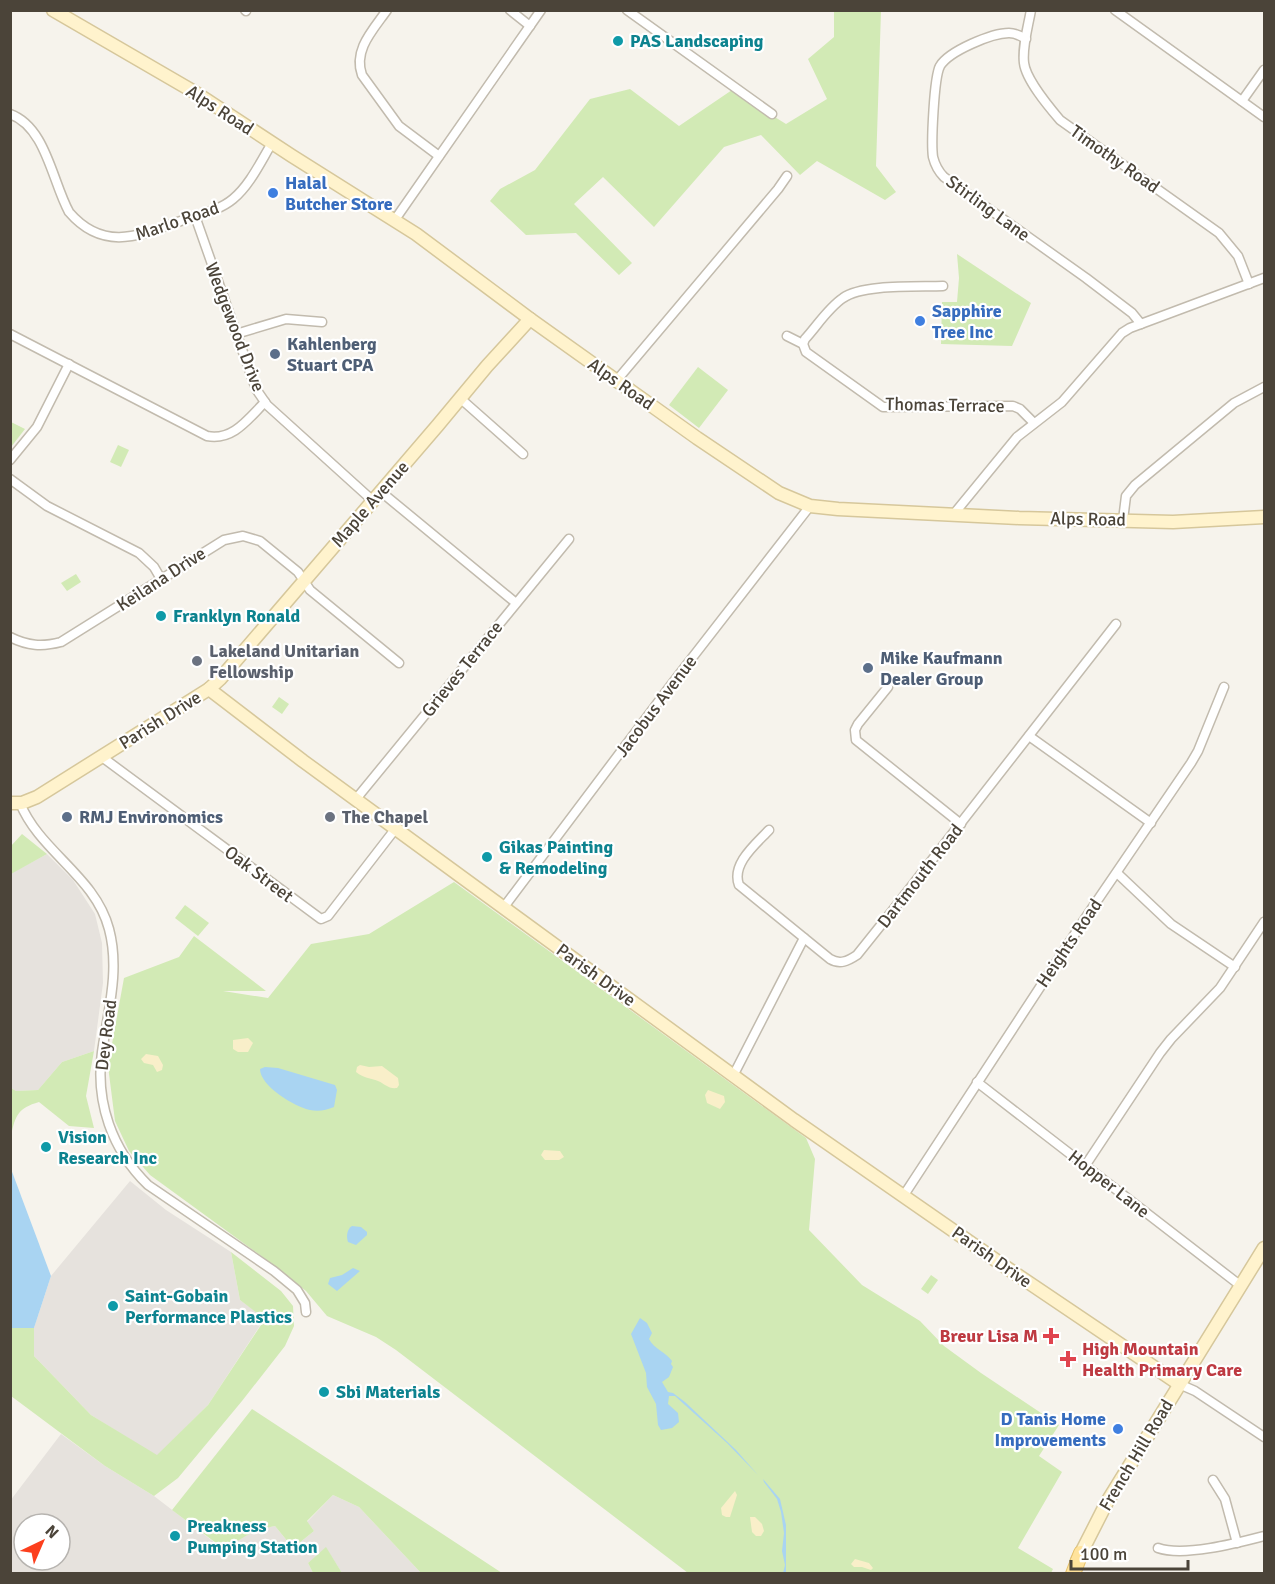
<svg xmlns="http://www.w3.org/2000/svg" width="1275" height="1584" viewBox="0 0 1275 1584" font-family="Signika,sans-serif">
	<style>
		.industrial { fill: #e6e2dd; fill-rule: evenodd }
		.green { fill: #d2eab5 }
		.sand { fill: #f9efc9 }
		.water { fill: #a9d4f2 }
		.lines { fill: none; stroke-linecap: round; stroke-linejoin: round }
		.street-casing { stroke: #c2bbae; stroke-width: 11 }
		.secondary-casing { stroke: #d6c79b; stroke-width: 15 }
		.primary-casing { stroke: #e6c16a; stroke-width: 16 }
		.street { stroke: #fff; stroke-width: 8 }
		.secondary { stroke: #fff3cd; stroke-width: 12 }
		.primary { stroke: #ffe39c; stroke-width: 14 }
		.culture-dot { fill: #0f9aa8; stroke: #fff; stroke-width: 2 }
		.shop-dot { fill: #3f7fe0; stroke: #fff; stroke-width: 2 }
		.service-dot { fill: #5c6f8a; stroke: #fff; stroke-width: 2 }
		.worship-dot { fill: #6b7280; stroke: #fff; stroke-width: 2 }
		.health-dot { fill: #e0444e; stroke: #fff; stroke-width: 2 }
		.labels { text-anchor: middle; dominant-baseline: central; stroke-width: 4.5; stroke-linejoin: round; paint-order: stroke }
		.culture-label { font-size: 18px; font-weight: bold; fill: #0d838f; stroke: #fff; text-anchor: start }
		.street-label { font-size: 18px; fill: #4b4439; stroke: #fff }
		.shop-label { font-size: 18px; font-weight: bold; fill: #366cbe; stroke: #fff; text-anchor: start }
		.service-label { font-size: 18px; font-weight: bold; fill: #4e5e75; stroke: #fff; text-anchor: start }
		.worship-label { font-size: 18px; font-weight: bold; fill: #5b616d; stroke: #fff; text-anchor: start }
		.health-label { font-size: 18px; font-weight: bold; fill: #be3a42; stroke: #fff; text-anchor: end }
	</style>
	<rect width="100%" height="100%" fill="#f6f3ec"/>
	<!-- industrial -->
	<g class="industrial">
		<polygon points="47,854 73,880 95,914 102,943 103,983 94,1051 62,1062 38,1090 16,1091 11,1088 10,874"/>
		<polygon points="130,1181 166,1210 231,1252 240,1300 265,1318 208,1405 157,1456 91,1415 34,1356 34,1328 51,1276"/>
		<path d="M61,1434L105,1466L154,1496L223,1549L256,1530L275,1526L293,1548L314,1531L307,1522L333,1495L359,1507L421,1573H342L326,1548L308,1563L313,1573H11L10,1501ZM24,1524H60V1560H24Z"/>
	</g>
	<!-- green -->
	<g class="green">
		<polygon points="834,11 881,11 876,166 896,192 885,200 817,161 800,175 761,135 724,147 654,227 603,177 574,204 632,263 619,275 576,233 526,235 490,201 500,189 535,170 590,99 630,89 679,126 732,90 786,124 827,99 808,59 834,37"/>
		<polygon points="957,254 1031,303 1012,346 941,344 942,302 957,302 959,278"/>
		<polygon points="698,367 728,390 699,428 669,405"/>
		<polygon points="11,422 25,429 11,447"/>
		<polygon points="118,445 129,450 121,467 110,462"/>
		<polygon points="76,574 81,582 67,591 61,583"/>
		<polygon points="279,697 289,704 282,714 272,707"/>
		<polygon points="22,834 47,854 11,874 11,846"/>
		<polygon points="454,882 806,1138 815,1159 809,1230 862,1285 920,1321 944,1346 981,1373 1059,1425 1039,1456 1062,1472 1018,1548 1053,1569 1051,1573 688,1573 396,1350 376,1337 327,1316 306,1291 264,1258 150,1175 129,1151 115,1121 108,1066 124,978 179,957 194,936 266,991 223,991 268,998 311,944 369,934"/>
		<polygon points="185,905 209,923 198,936 175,918"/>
		<path d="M94,1051L86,1096L94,1128L69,1126L39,1102C18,1108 15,1116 11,1136V1088L16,1091L38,1090L62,1062Z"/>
		<polygon points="231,1252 281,1291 293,1306 294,1326 285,1346 242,1401 178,1478 154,1496 105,1466 11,1396 10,1328 34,1328 34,1356 91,1415 157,1455 208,1405 265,1319 240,1300"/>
		<polygon points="931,1275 938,1280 928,1294 921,1289"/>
		<polygon points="252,1409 502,1573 421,1573 359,1507 333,1495 307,1521 314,1531 293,1548 275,1526 256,1530 224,1549 172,1510"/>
		<polygon points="326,1547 342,1573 313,1573 308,1563"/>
	</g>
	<!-- sand -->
	<g class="sand">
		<polygon points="248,1038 253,1043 248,1052 238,1052 233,1049 233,1040"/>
		<polygon points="146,1054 158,1056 163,1065 162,1070 157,1072 153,1065 144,1063 141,1059"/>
		<path d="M360,1065L369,1067L382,1066L398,1078L399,1085L397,1088C388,1089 385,1084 378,1081C371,1078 363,1078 356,1072L357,1067Z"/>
		<polygon points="708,1090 724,1096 725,1102 720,1109 707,1103 705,1095"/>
		<polygon points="544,1150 560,1151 564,1157 559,1160 545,1160 541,1155"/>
		<polygon points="735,1491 737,1495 730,1517 726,1517 722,1515 721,1508"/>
		<polygon points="750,1517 755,1517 762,1524 764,1531 761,1536 756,1536 752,1532"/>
		<polygon points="855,1559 869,1563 873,1568 871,1570 862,1567 854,1567 851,1564"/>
	</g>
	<!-- water -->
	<g class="water">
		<path d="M265,1067L278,1068L335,1085L337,1090L334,1107C326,1110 319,1112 310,1110C295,1107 260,1086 260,1069Z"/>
		<polygon points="11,1169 51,1276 34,1328 11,1328"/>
		<path d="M352,1226L361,1227L367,1232V1235L356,1245L348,1242C346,1236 347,1229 352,1226Z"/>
		<polygon points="353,1268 360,1271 337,1291 328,1284 330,1278 342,1275"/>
		<path d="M640,1318L647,1323L652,1333L649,1339C654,1349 666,1352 672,1361L671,1364L673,1367L669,1377L662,1382L668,1392L673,1393L685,1402L736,1450L758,1475L727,1443L675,1396H669L668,1404L678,1413L679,1422L672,1428L661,1430L658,1425L656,1404L647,1387L646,1373L631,1334Z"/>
		<polygon points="763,1479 780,1499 786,1525 786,1573 783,1573 785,1565 782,1551 784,1533 781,1512 777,1499 764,1482"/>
	</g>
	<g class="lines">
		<!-- street casing -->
		<g class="street-casing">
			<g id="street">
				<polyline points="245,10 246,11"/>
				<path d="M387,10C373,30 353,50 362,75L399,126L439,156"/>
				<polyline points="510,10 530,26"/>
				<polyline points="627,10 772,114"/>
				<path d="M1031,10C1028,27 1022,47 1024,63C1026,80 1049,107 1060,120L1219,233L1238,256L1249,284"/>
				<polyline points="1115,10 1264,117"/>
				<path d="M1026,39C1021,36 1016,33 1009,33C992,33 949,51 940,66C934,77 931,143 933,157C935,165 938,171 944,177L1086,278L1132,313L1141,324"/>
				<polyline points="1242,101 1264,70"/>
				<path d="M10,114C46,127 52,181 69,212C105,254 143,234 186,219C201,214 220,210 233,199C250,185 261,161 272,143"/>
				<polyline points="195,216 256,389 267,405 372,500"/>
				<polyline points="394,221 541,10"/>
				<path d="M10,334L207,436C233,441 248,419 265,402"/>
				<polyline points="236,334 286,319 322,322"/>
				<polyline points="787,336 803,344 806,352 883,407 1013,406 1020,409 1034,423"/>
				<path d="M803,344L805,339C817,326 828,308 843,298C862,284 918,287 943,286"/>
				<polyline points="617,380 778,189 787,176"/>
				<polyline points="461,399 523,454"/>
				<polyline points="10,460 37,427 69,364"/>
				<polyline points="10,479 47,506 139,553 154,567 161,579"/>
				<polyline points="380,491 516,603"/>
				<polyline points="953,515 1017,437 1062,402 1122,333 1130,328 1264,278"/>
				<polyline points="1123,520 1126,496 1135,485 1234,403 1264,387"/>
				<path d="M10,637C28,646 42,647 61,642L224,540L243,536L260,541L298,572L310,590L399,663"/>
				<polyline points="888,687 858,724 855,730 856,740 961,824"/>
				<polyline points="1029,736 1151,823"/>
				<polyline points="102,757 321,919 328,916 396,828"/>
				<polyline points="356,799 569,539"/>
				<path d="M20,803C40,852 95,876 109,929C120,970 108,1011 102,1052C95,1102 112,1150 148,1185L274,1271L297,1290L305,1303L306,1312"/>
				<path d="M769,830C756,844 731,864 739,885L830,959C840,965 848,961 857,955L893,910L1116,624"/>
				<polyline points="1117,873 1171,924 1235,967"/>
				<polyline points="504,907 671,685 810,506"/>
				<polyline points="733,1076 804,938"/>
				<polyline points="977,1082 1241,1286"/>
				<polyline points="1085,1166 1160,1053 1171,1039 1220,988 1264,922"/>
				<polyline points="904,1195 1084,920 1191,763 1198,751 1224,687"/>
				<polyline points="1179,1384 1195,1391 1264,1437"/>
				<polyline points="1213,1480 1225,1499 1237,1543"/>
				<path d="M1158,1548C1184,1557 1237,1543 1264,1536"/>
			</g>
		</g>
		<!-- secondary casing -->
		<g class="secondary-casing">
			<g id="secondary">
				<polyline points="53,10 196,93 292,156 416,234 530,319 697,438 779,493 810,506 838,509 1019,518 1173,522 1264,517"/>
				<polyline points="209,689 303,761 794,1120 1007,1268 1179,1384"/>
				<polyline points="10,803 22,803 37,797 209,689 220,679 438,425 487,366 530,319"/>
				<polyline points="1077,1561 1107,1502 1264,1248"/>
			</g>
		</g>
		<!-- primary casing -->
		<g class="primary-casing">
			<polyline id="primary" points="1073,1574 1081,1553"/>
		</g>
		<!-- street -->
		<use href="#street" class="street"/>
		<!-- secondary -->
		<use href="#secondary" class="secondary"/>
		<!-- primary -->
		<use href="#primary" class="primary"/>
	</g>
	<!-- markers -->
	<g class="culture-dot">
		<circle cx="618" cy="41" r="6"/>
		<circle cx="161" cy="616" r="6"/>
		<circle cx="487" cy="857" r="6"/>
		<circle cx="46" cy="1147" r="6"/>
		<circle cx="113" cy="1306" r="6"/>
		<circle cx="324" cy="1392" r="6"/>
		<circle cx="175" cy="1536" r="6"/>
	</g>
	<g class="shop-dot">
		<circle cx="273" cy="193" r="6"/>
		<circle cx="920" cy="321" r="6"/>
		<circle cx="1118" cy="1429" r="6"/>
	</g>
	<g class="service-dot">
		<circle cx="275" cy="354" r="6"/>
		<circle cx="868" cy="668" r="6"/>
		<circle cx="67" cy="817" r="6"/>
	</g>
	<g class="worship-dot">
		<circle cx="197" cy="661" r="6"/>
		<circle cx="330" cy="817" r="6"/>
	</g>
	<g class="health-dot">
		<path d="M1048 1327h6v6h6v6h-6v6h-6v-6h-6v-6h6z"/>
		<path d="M1065 1350h6v6h6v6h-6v6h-6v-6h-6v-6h6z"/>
	</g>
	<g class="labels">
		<!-- culture labels -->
		<g class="culture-label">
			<text x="630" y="41">PAS Landscaping</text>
			<text x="173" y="616">Franklyn Ronald</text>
			<text x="499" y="847">Gikas Painting<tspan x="499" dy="21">&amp; Remodeling</tspan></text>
			<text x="58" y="1137">Vision<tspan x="58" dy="21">Research Inc</tspan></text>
			<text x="125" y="1296">Saint-Gobain<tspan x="125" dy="21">Performance Plastics</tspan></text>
			<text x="336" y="1392">Sbi Materials</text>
			<text x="187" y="1526">Preakness<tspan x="187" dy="21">Pumping Station</tspan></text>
		</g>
		<!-- street labels -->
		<g class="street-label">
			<text transform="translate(220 110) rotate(33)">Alps Road</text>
			<text transform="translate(1115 159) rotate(35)">Timothy Road</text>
			<text transform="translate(988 208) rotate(36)">Stirling Lane</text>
			<text transform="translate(177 221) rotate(-19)">Marlo Road</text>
			<text transform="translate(235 327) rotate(69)">Wedgewood Drive</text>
			<text transform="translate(621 384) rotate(35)">Alps Road</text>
			<text transform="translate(945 405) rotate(1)">Thomas Terrace</text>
			<text transform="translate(370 504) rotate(-49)">Maple Avenue</text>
			<text transform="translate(1088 519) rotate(1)">Alps Road</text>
			<text transform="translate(161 579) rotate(-33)">Keilana Drive</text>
			<text transform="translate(462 669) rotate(-51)">Grieves Terrace</text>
			<text transform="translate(656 706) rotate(-53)">Jacobus Avenue</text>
			<text transform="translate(160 720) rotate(-32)">Parish Drive</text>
			<text transform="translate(259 874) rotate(37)">Oak Street</text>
			<text transform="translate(920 876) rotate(-52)">Dartmouth Road</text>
			<text transform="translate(1069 943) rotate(-56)">Heights Road</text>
			<text transform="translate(596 975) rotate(36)">Parish Drive</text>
			<text transform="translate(106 1035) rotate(-83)">Dey Road</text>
			<text transform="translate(1109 1184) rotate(38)">Hopper Lane</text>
			<text transform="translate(992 1257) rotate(35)">Parish Drive</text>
			<text transform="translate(1136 1455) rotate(-59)">French Hill Road</text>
		</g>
		<!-- shop labels -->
		<g class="shop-label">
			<text x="285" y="183">Halal<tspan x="285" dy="21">Butcher Store</tspan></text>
			<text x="932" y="311">Sapphire<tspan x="932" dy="21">Tree Inc</tspan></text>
			<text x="1106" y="1419" text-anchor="end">D Tanis Home<tspan x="1106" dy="21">Improvements</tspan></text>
		</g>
		<!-- service labels -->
		<g class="service-label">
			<text x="287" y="344">Kahlenberg<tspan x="287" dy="21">Stuart CPA</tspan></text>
			<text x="880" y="658">Mike Kaufmann<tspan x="880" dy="21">Dealer Group</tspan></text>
			<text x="79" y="817">RMJ Environomics</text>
		</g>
		<!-- worship labels -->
		<g class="worship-label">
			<text x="209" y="651">Lakeland Unitarian<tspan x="209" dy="21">Fellowship</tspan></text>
			<text x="342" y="817">The Chapel</text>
		</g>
		<!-- health labels -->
		<g class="health-label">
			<text x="1038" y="1336">Breur Lisa M</text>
			<text x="1082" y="1349" text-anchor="start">High Mountain<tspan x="1082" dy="21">Health Primary Care</tspan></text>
		</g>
	</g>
	<!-- border -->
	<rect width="1275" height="1584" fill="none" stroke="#4b4439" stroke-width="24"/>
	<!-- north arrow -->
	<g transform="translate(42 1542) rotate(44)"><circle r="28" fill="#ffffff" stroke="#b7b4b0" stroke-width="1.5"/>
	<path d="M0-4.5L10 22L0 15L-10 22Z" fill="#fc3f1d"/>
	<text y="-9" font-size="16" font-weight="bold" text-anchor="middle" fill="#4b4439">N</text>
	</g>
	<!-- scale -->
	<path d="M1071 1560v9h117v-9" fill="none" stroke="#4b4439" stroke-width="3"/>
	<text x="1080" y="1560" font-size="18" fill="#4b4439" stroke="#ffffff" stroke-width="4.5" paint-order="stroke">100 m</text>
</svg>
